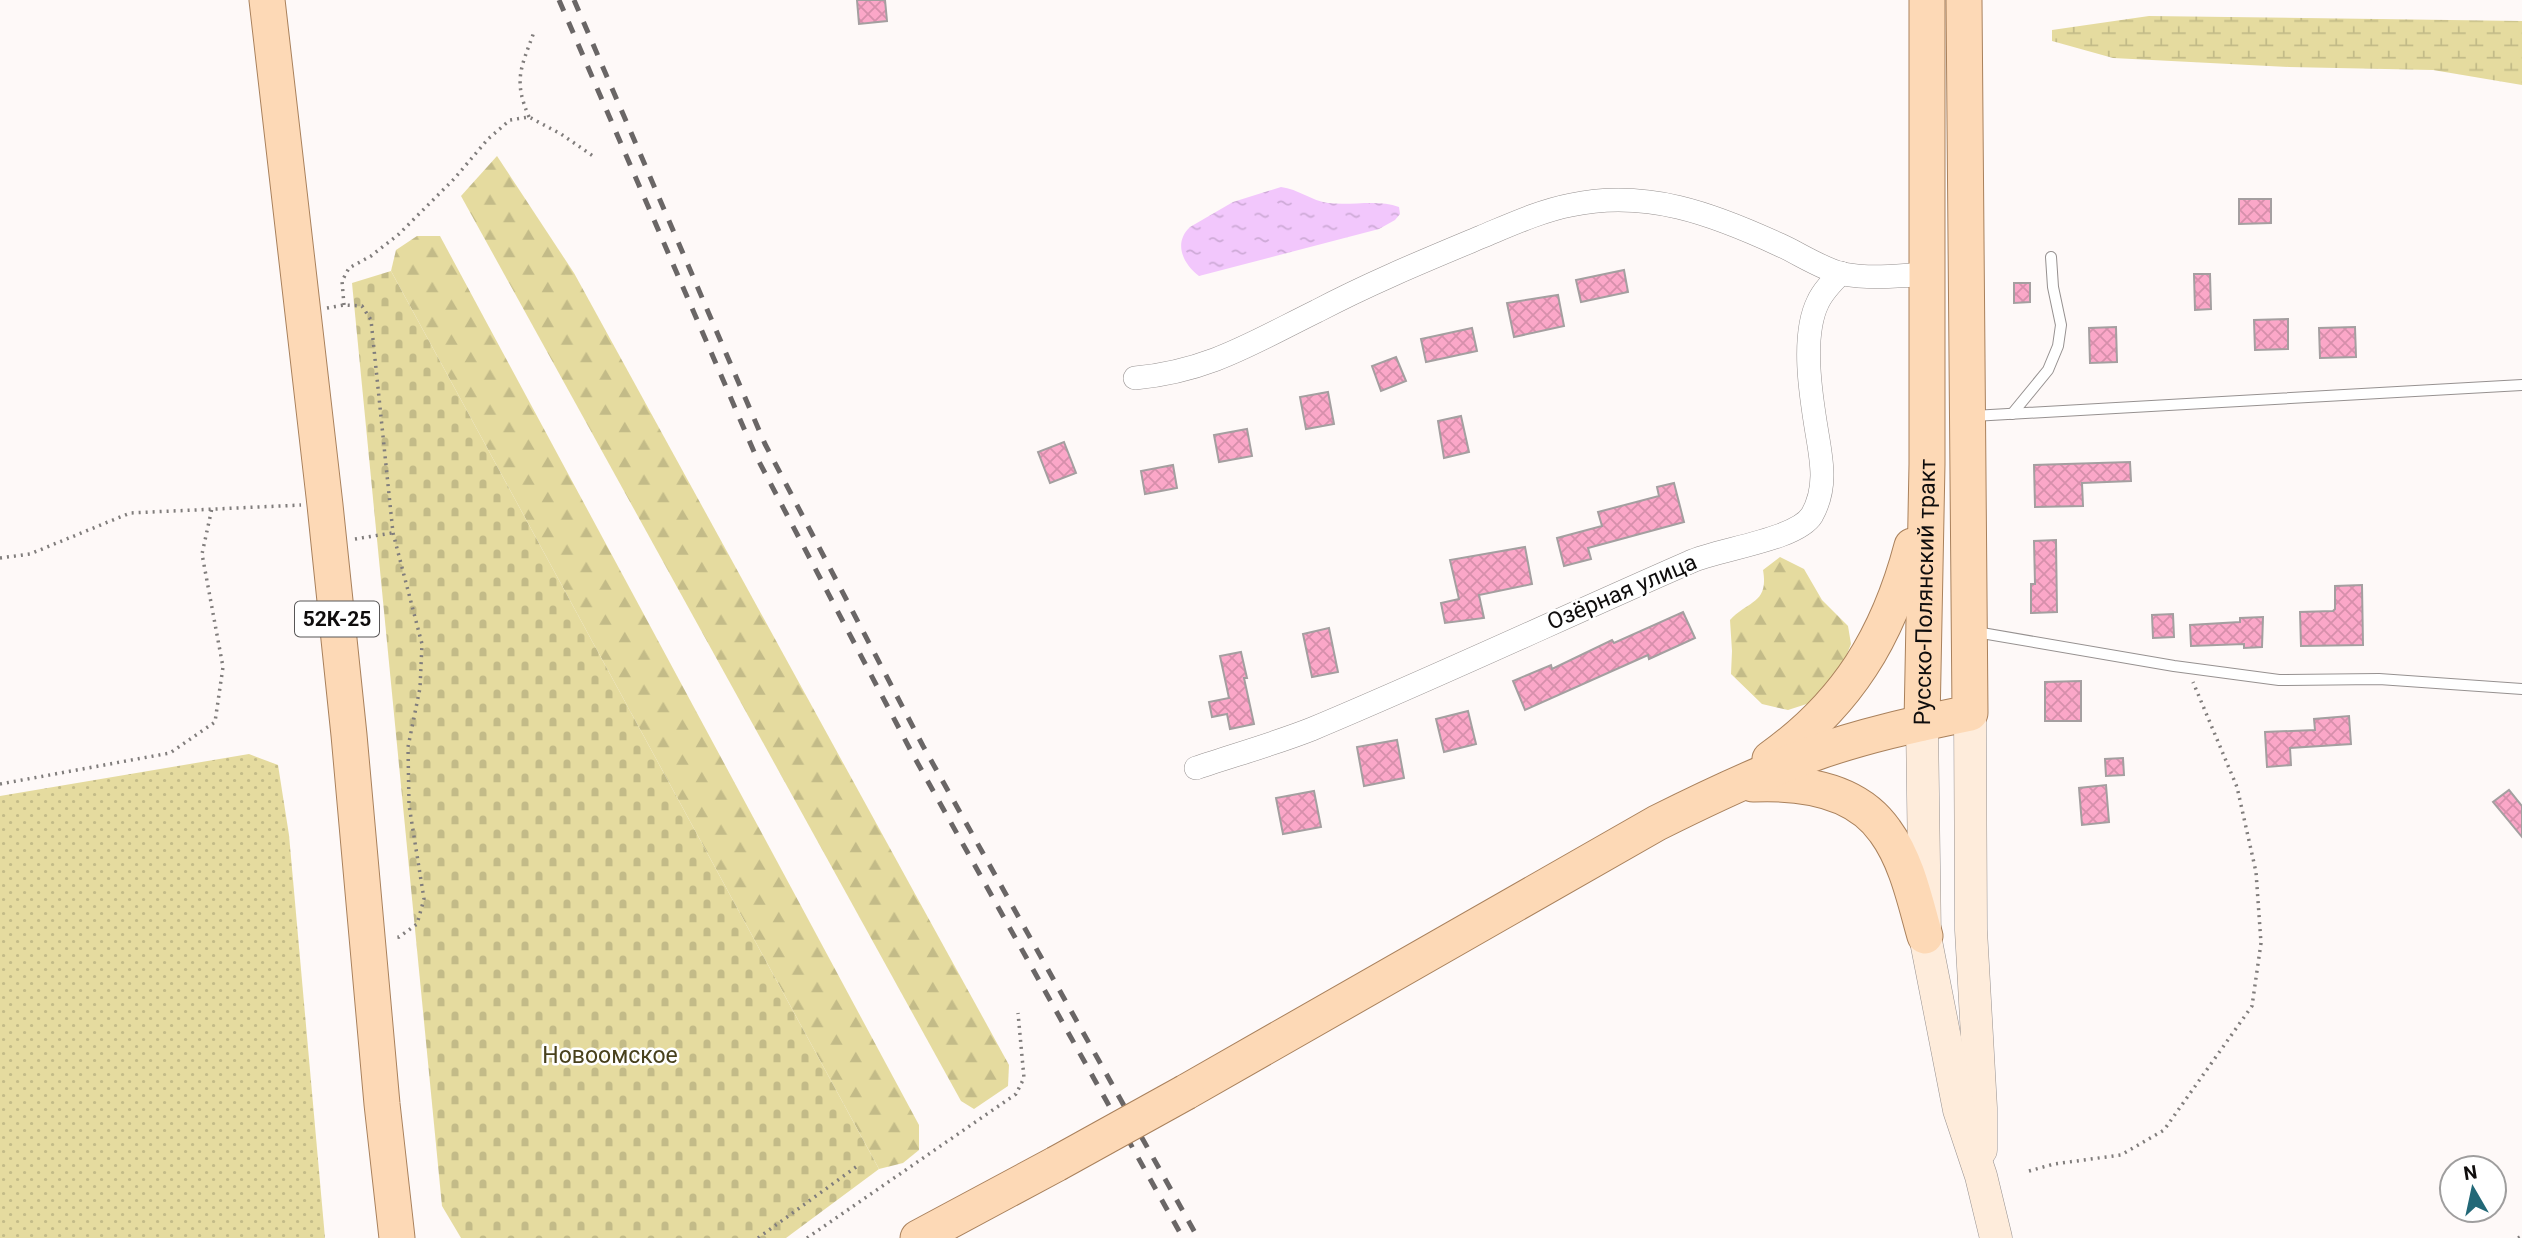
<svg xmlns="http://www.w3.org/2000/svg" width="2522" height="1238" viewBox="0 0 2522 1238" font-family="Roboto,sans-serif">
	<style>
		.grass { fill: url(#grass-dots) }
		.forest { fill: url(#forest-firs) }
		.wetland { fill: url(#wetland-marsh) }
		.cemetery { fill: url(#cemetery-stones) }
		.water { fill: url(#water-ripples) }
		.building { fill: url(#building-cross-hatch); stroke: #a49fa0; stroke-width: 2 }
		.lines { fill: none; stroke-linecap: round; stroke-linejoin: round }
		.lane-casing { stroke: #969190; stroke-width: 12 }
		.street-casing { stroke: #969190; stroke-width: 24 }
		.secondary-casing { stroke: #969190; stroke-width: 33 }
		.primary-casing { stroke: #a9815c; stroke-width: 37 }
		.path { stroke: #807d7c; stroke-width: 3.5; stroke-dasharray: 2 5; stroke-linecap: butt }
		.lane { stroke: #fff; stroke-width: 10 }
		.street { stroke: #fff; stroke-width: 23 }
		.secondary { stroke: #feecdb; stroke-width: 32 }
		.primary { stroke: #fdd9b6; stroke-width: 35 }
		.rail { stroke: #6a6666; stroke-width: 5; stroke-dasharray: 12 12; stroke-linecap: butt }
		.primary-bridge-casing { stroke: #a9815c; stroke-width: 37; stroke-linecap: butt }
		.primary-bridge { stroke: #fdd9b6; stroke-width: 35 }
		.labels { text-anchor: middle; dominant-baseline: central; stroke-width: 5; stroke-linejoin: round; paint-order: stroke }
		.shield { fill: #fff; stroke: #575656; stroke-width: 2 }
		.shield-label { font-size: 21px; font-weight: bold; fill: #0f0d0d }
		.street-label { font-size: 23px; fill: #0f0d0d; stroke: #fff }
		.park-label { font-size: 23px; fill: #48411d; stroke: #fff }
	</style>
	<defs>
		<pattern id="grass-dots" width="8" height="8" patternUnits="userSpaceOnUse" patternTransform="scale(1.75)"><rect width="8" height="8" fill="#e5db9f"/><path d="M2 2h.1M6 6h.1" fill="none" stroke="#c3bb88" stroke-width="1.8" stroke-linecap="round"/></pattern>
		<pattern id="forest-firs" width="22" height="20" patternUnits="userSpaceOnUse" patternTransform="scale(1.75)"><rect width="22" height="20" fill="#e5db9f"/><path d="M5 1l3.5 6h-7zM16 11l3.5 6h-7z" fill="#c3bb88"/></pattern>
		<pattern id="wetland-marsh" width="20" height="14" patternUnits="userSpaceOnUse" patternTransform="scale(1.75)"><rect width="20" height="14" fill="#e5db9f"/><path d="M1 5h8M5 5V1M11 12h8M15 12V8" fill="none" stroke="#c3bb88"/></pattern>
		<pattern id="cemetery-stones" width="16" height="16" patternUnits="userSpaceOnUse" patternTransform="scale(1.75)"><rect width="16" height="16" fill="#e5db9f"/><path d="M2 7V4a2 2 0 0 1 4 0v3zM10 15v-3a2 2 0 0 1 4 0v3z" fill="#c3bb88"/></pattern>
		<pattern id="water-ripples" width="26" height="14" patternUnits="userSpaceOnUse" patternTransform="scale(1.75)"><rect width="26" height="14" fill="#f2c7fc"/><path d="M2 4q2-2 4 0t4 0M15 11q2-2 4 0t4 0" fill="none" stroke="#ceaad7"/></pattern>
		<pattern id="building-cross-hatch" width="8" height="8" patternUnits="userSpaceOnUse" patternTransform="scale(1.75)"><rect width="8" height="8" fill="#fba7c8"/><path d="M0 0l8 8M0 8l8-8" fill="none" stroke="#d68fab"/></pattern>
	</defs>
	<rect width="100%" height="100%" fill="#fef9f8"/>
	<!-- grass -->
	<polygon class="grass" points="249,754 278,765 289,835 325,1238 0,1238 0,796"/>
	<!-- forest -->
	<g class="forest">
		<polygon points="497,156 574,273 1009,1065 1008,1086 974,1109 961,1101 461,196"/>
		<polygon points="417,236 440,236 919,1125 919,1150 903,1163 879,1169 391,271 396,250"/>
		<path d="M1780,557L1804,569L1822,600L1848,626L1851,644L1838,676L1819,700L1788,710L1762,704L1731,674L1732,651L1730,620C1748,600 1769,604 1763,570Z"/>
	</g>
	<!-- wetland -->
	<polygon class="wetland" points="2149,16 2522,21 2522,85 2433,70 2289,67 2113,58 2052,41 2052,30"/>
	<!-- cemetery -->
	<polygon class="cemetery" points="391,271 879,1169 786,1238 461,1238 442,1206 352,283"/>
	<!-- water -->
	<path class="water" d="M1281,187C1298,189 1312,201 1328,203C1351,206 1378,199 1399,207L1400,214L1395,220L1379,229L1199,276C1183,264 1173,243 1190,227L1233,202Z"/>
	<!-- building -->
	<g class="building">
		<polygon points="857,0 885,0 887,21 859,24"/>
		<polygon points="2239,199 2271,199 2271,223 2239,224"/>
		<polygon points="1624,270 1628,292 1581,302 1576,280"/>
		<polygon points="2194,274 2210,274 2211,309 2195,310"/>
		<polygon points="2014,283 2030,283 2030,302 2014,303"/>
		<polygon points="1558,295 1564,326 1514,337 1507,303"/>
		<polygon points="2288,319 2288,349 2255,350 2254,320"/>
		<polygon points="2116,327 2117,362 2090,363 2089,328"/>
		<polygon points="2355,327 2356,357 2320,358 2319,328"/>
		<polygon points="1472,328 1477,351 1426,362 1421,339"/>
		<polygon points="1396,357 1406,381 1381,391 1372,366"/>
		<polygon points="1328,392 1334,424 1306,429 1300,397"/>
		<polygon points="1461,416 1469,452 1444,458 1438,421"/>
		<polygon points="1247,429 1252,456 1219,462 1214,435"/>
		<polygon points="1064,442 1076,473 1050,483 1038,452"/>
		<polygon points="2130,462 2131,481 2082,483 2083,506 2035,507 2034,465"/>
		<polygon points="1173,465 1177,488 1145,494 1141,471"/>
		<polygon points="1674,483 1684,522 1588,548 1591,559 1564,566 1557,538 1602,526 1598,512 1659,496 1657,487"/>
		<polygon points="2056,540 2057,612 2031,613 2031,584 2035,584 2034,541"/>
		<polygon points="1525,547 1532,584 1479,595 1484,618 1445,623 1441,603 1459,599 1450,560"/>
		<polygon points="2362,585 2363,645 2301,646 2300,612 2333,611 2335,609 2335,586"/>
		<polygon points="1683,612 1695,638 1649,659 1648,655 1525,710 1513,681 1551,665 1552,669 1612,640 1614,643"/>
		<polygon points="2173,614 2174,637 2153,638 2152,615"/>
		<polygon points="2263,617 2262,647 2244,648 2244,644 2191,646 2190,625 2240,622 2240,618"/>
		<polygon points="1329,628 1338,672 1312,677 1303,634"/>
		<polygon points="1241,652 1247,678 1244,678 1254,724 1230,729 1227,714 1212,717 1209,702 1229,698 1220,656"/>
		<polygon points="2081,681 2081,721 2045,721 2045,682"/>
		<polygon points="1468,711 1476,744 1444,752 1436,719"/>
		<polygon points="2349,716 2351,744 2290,748 2291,765 2267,767 2265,732 2315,730 2314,719"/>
		<polygon points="1397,740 1404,778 1364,786 1357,747"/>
		<polygon points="2123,758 2124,775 2106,776 2105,759"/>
		<polygon points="2106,785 2109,822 2082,825 2079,788"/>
		<polygon points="2509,790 2522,806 2522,837 2493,802"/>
		<polygon points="1314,791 1321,827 1283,834 1276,798"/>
	</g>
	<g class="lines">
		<!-- lane casing -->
		<g class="lane-casing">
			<g id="lane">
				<polyline points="2012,414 2048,370 2058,346 2061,325 2053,287 2051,257"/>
				<polyline points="1973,416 2522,385"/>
				<polyline points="1976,632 2174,666 2279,680 2379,679 2522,689"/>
			</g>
		</g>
		<!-- street casing -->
		<g class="street-casing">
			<g id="street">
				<path d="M1135,378C1209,371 1252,343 1317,311C1370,283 1426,260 1481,237C1510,225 1540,211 1571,205C1647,189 1713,214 1780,245C1798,253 1824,270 1843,274C1870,279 1900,276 1927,274"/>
				<path d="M1196,768C1234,755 1274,744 1312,729C1439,676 1564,617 1690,562C1718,549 1797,540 1812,515C1827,488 1822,462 1817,433C1811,397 1801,336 1818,302C1823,291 1832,282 1841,273"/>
			</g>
		</g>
		<!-- secondary casing -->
		<g class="secondary-casing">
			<g id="secondary">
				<polyline points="1970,713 1971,930 1981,1108 1981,1150"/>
				<polyline points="1922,723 1925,936 1959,1110 1981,1176 1996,1238"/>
			</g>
		</g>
		<!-- primary casing -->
		<g class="primary-casing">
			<g id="primary">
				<polyline points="267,0 325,505 349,735 382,1104 397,1238"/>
				<path id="s1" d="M1922,723L1927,464V0"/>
				<path d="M1770,759C1847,704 1888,637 1912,546"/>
				<path d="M1753,784C1800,782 1856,789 1885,831C1907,861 1915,901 1925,936"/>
				<path d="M1186,1092L1657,823C1707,798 1757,774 1809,755C1861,736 1916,724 1970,713L1964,0"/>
				<polyline points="918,1238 1056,1164"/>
			</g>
		</g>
		<!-- path -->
		<g class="path">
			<path d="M529,117C513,80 521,68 534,32"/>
			<polyline points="344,305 342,281 349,268 371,256 399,234 454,179 488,139 510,120 529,117 561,134 593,156"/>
			<polyline points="327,308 344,305 362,306 371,320 393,533 422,644 420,688 408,747 409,805 424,899 417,924 399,937 393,938"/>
			<polyline points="355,539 392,533"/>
			<polyline points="0,558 30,554 130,513 301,505"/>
			<polyline points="0,784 170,753 215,722 223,667 202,554 212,508"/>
			<polyline points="2029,1171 2054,1164 2121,1155 2164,1130 2252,1006 2261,943 2256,872 2237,787 2193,682"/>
			<polyline points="758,1238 856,1167"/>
			<polyline points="807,1238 1016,1094 1024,1078 1018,1013"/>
			<polyline points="2518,1238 2522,1236"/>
		</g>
		<!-- lane -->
		<use href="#lane" class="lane"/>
		<!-- street -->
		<use href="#street" class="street"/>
		<!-- secondary -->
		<use href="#secondary" class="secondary"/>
		<!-- primary -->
		<use href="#primary" class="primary"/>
		<!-- rail -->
		<g class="rail">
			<polyline points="559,0 755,454 912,753 1183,1238"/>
			<polyline points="574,0 765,444 923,746 1198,1238"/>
		</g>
		<!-- primary-bridge casing -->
		<g class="primary-bridge-casing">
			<polyline id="primary-bridge" points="1056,1164 1186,1092"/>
		</g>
		<!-- primary-bridge -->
		<use href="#primary-bridge" class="primary-bridge"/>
	</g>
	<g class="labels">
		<!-- shield labels -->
		<rect class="shield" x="295" y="601.5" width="84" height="35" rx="5"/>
		<g class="shield-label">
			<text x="337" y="619">52К-25</text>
		</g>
		<!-- street labels -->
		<g class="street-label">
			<text stroke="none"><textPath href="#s1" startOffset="131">Русско-Полянский тракт</textPath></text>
			<text transform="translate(1622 592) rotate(-23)">Озёрная улица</text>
		</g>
		<!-- park labels -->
		<g class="park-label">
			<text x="610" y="1055">Новоомское</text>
		</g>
	</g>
	<!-- north arrow -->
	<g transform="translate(2473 1189) rotate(351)"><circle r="33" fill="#ffffff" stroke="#9f9e9e" stroke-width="2"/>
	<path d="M0-5L12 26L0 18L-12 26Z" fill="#226877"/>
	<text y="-10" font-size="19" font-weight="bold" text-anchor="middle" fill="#0f0d0d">N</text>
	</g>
</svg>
